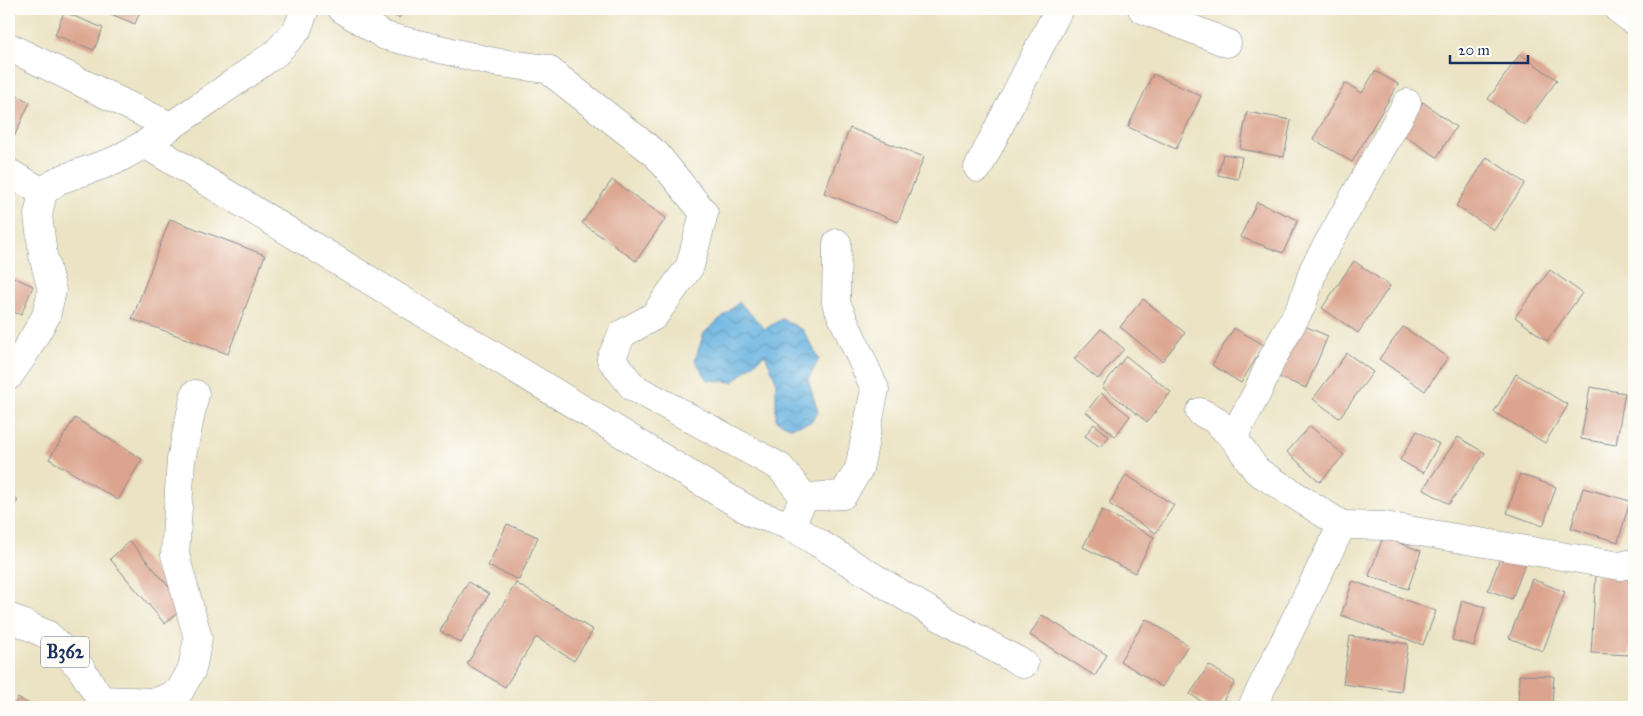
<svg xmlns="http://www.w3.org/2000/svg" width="1643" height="716" viewBox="0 0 1643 716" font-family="'IM FELL Great Primer',serif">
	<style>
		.water { fill: url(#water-waves); stroke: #41719f }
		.building { fill: #dca48e }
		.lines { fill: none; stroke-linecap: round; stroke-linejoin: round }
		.minor-casing { stroke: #838990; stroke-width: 29 }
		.major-casing { stroke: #838990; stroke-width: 29 }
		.minor { stroke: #fff; stroke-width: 28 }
		.major { stroke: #fff; stroke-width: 28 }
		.labels { text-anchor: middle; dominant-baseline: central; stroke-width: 5; stroke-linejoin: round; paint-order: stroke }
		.shield { fill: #fdfcf7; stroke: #5f6c8c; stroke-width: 1 }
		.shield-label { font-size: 18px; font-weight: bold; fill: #1b2f5e }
	</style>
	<defs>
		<pattern id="water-waves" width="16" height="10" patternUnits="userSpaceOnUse" patternTransform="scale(1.25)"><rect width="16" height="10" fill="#67b3e0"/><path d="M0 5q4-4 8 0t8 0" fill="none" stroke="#5492b9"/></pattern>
	</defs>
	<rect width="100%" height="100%" fill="#fdfcf7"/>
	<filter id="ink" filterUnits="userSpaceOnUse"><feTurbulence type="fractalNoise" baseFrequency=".02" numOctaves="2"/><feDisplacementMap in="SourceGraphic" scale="10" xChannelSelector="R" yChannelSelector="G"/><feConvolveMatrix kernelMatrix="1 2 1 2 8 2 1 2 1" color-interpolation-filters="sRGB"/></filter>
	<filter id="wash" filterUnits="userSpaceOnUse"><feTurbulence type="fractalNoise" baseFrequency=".0096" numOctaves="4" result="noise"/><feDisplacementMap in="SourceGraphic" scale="20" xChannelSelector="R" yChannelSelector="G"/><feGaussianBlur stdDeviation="1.12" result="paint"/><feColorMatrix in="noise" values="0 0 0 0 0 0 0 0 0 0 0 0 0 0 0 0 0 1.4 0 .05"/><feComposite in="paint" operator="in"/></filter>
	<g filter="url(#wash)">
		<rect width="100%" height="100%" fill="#ebe3c3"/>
		<!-- water -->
		<polygon class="water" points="739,302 765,329 782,319 803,330 819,359 808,380 818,412 811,422 790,427 776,420 776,381 765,354 733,382 708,380 695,360 704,333"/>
		<g id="blocks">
			<!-- building -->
			<g class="building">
				<polygon points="99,9 141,9 135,24"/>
				<polygon points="380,9 405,9 399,18"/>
				<polygon points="64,12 103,28 94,50 55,35"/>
				<polygon points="1520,54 1557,80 1524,125 1488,99"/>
				<polygon points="1375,71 1398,84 1352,162 1313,139 1345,83 1362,93"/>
				<polygon points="1153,74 1201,96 1176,149 1128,127"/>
				<polygon points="9,92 30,102 14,137 9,135"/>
				<polygon points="1423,102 1456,127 1437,157 1403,135"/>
				<polygon points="1247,112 1291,120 1284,157 1240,149"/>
				<polygon points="850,128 924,157 898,222 824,193"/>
				<polygon points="1223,154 1242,157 1238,179 1218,175"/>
				<polygon points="1487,157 1525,183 1494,230 1456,206"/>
				<polygon points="612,180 666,218 636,261 582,223"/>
				<polygon points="1257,202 1298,220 1283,253 1240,237"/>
				<polygon points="170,219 265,255 228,354 132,319"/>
				<polygon points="1354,261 1390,286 1358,333 1322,308"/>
				<polygon points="1550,270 1582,293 1547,341 1515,317"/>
				<polygon points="9,275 33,286 21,315 9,310"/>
				<polygon points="1143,299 1185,333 1162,361 1120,327"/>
				<polygon points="1302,325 1328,336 1306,388 1279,377"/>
				<polygon points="1403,327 1448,357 1425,391 1379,359"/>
				<polygon points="1234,328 1264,345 1241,383 1212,365"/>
				<polygon points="1101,329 1124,349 1098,379 1074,359"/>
				<polygon points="1347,353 1373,372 1339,418 1313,399"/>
				<polygon points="1126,356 1171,392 1147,422 1102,387"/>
				<polygon points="1516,374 1568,405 1545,443 1494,412"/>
				<polygon points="1590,387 1625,393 1616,445 1581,439"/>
				<polygon points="1101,393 1130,416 1115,436 1086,412"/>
				<polygon points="75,418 142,459 118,500 49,459"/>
				<polygon points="1094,424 1109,436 1100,447 1085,436"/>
				<polygon points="1310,426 1344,455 1320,482 1287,452"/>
				<polygon points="1417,431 1439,444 1423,473 1400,460"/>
				<polygon points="1458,437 1485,453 1449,504 1423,489"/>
				<polygon points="1520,474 1556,487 1543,526 1507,513"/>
				<polygon points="1126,475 1174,505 1156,533 1109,504"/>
				<polygon points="1583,488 1630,501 1618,542 1571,528"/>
				<polygon points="9,493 18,501 9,511"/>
				<polygon points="1102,510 1154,537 1135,573 1083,547"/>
				<polygon points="507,524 538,537 519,580 488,566"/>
				<polygon points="1383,537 1421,551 1408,589 1369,576"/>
				<polygon points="130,541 185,606 165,624 110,559"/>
				<polygon points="1504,547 1528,556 1512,599 1488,590"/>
				<polygon points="1596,575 1634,578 1630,655 1591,653"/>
				<polygon points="1532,579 1565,592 1543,651 1509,638"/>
				<polygon points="1353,581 1436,611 1423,645 1341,615"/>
				<polygon points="468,582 489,594 461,643 440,631"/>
				<polygon points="516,583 593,630 574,661 536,637 505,687 467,664"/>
				<polygon points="1462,600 1485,607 1474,646 1452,640"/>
				<polygon points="1042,615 1107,655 1095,676 1030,635"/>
				<polygon points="1146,619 1188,645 1162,687 1120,661"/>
				<polygon points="1350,636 1408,644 1401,692 1343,684"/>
				<polygon points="1209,665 1235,682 1219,707 1210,707 1190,694"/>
				<polygon points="1519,675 1554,676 1552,707 1518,707"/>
				<polygon points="18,698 34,707 13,707"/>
			</g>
		</g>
	</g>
	<g filter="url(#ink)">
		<use href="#blocks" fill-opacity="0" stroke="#838990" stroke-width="1"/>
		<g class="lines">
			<!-- minor casing -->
			<g class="minor-casing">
				<g id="minor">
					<polyline points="342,9 385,36 494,62 547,69 656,154 704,213 690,266 654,316 622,334 611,359 633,387 780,467 804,497"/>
					<polyline points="1142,9 1227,43"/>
					<polyline points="1618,9 1634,21"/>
					<polyline points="9,47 170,126"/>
					<polyline points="145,144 753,513 791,526 804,497"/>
					<polyline points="978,168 1059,9"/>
					<polyline points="9,173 43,192"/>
					<polyline points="9,376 23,356 46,316 52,291 43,255 38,215 43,192 59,180 114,161 145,144 215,96 276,53 297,30 305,9"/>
					<polyline points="1200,412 1214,419 1233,437 1257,471 1342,525"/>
					<polyline points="1233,437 1258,391 1272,359 1302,305 1314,268 1407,103"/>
					<polyline points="804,497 843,495 859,469 875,389 836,303 837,243"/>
					<path d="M791,526C867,573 944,622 1024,664"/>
					<polyline points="101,700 156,702 179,692 192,669 198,638 175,555 181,460 195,394"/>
					<polyline points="1252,707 1342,525 1385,526 1620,566 1634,563"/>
				</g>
			</g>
			<!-- major casing -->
			<g class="major-casing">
				<polyline id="major" points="9,617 48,635 80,667 101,700 102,707"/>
			</g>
			<!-- minor -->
			<use href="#minor" class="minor"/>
			<!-- major -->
			<use href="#major" class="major"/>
		</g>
	</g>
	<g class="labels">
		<!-- shield labels -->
		<rect class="shield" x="41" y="636.5" width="48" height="31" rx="4"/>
		<g class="shield-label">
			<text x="65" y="652">B362</text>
		</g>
	</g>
	<!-- margin -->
	<rect width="1643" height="716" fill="none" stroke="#fdfcf7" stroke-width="30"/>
	<!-- scale -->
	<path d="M1450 55v8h78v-8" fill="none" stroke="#1b2f5e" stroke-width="2.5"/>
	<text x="1458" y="55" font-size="15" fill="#1b2f5e" stroke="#fdfcf7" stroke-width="4" paint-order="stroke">20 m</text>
</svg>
